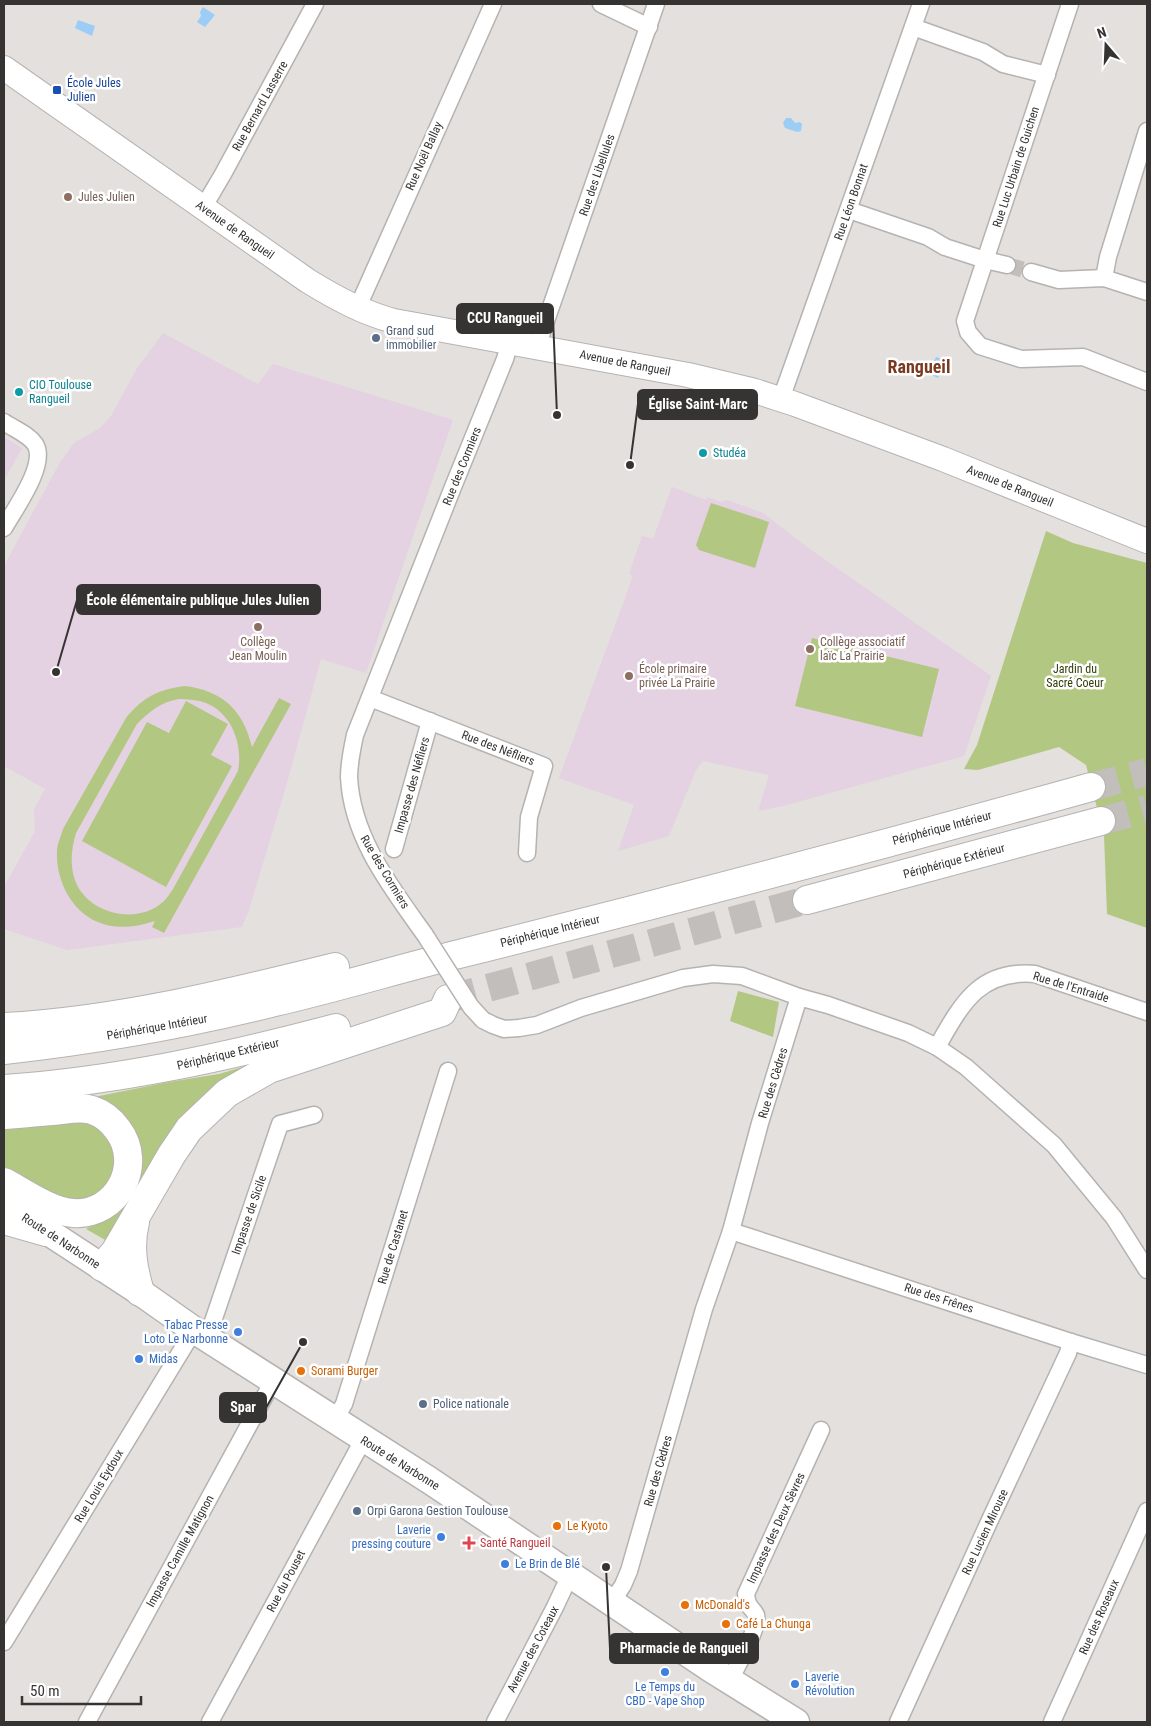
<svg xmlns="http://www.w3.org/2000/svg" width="1151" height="1726" viewBox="0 0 1151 1726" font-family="'Roboto Condensed',sans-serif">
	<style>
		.education { fill: #e4d1e1 }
		.green { fill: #b2c782; fill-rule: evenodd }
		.water { fill: #9bcdf6 }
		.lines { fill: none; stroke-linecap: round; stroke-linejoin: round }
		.street-tunnel { stroke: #c1bebb; stroke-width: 16; stroke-dasharray: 16 8; stroke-linecap: butt }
		.highway-tunnel { stroke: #c1bebb; stroke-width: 28; stroke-dasharray: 28 14; stroke-linecap: butt }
		.street-casing { stroke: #b6b2af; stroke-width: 19 }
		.secondary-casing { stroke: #b6b2af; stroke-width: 26 }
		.primary-casing { stroke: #b6b2af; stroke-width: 29 }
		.highway-casing { stroke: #b6b2af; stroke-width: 30 }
		.street { stroke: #fff; stroke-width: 16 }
		.secondary { stroke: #fff; stroke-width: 24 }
		.primary { stroke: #fff; stroke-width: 26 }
		.highway { stroke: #fff; stroke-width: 28 }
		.street-bridge-casing { stroke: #b6b2af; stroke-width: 19; stroke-linecap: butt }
		.street-bridge { stroke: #fff; stroke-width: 16 }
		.transit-dot { fill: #1a4fb4; stroke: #fff; stroke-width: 2 }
		.education-dot { fill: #8d6e63; stroke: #fff; stroke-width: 2 }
		.service-dot { fill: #5c6f8a; stroke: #fff; stroke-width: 2 }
		.culture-dot { fill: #0f9aa8; stroke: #fff; stroke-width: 2 }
		.shop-dot { fill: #3f7fe0; stroke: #fff; stroke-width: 2 }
		.food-dot { fill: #e8710a; stroke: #fff; stroke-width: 2 }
		.health-dot { fill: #e0444e; stroke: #fff; stroke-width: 2 }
		.labels { text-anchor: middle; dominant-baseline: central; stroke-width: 5; stroke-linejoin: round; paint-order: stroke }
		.transit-label { font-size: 12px; fill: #164399; stroke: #fff; text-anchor: start }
		.street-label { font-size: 12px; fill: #363433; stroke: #fff }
		.education-label { font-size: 12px; fill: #785e54; stroke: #fff; text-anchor: start }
		.service-label { font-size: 12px; fill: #4e5e75; stroke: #fff; text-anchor: start }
		.culture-label { font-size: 12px; fill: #0d838f; stroke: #fff; text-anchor: start }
		.park-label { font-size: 12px; fill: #313f09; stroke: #fff }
		.shop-label { font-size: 12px; fill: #366cbe; stroke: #fff; text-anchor: start }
		.food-label { font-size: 12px; fill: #c56008; stroke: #fff; text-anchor: start }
		.health-label { font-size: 12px; fill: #be3a42; stroke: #fff; text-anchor: start }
		.district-label { font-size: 18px; font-weight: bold; fill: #7b391f; stroke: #fff }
		.leader { fill: none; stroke: #363433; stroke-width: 2 }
		.callout-dot { fill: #363433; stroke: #fff; stroke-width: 2 }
		.callout { fill: #363433; stroke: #363433; stroke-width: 2 }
		.callout-label { font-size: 14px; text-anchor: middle; font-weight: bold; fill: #fff }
	</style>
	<rect width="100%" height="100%" fill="#e4e0dd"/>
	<!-- education -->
	<g class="education">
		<polygon points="163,333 258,384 273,364 453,420 366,673 321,659 285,790 249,910 242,927 67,950 4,929 4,887 35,831 34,809 45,789 4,766 4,566 59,464 74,443 100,428 111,416 136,370"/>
		<polygon points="4,437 22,448 4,481"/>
		<polygon points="672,487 706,500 707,497 721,502 727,500 763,513 807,547 991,676 964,756 783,806 758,811 769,775 703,761 696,770 669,836 618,851 634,805 559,778 633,576 629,574 642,536 653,539"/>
	</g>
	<!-- green -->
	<g class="green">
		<polygon points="711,503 769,522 755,568 699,550 696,545"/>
		<polygon points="1046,531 1073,543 1147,563 1147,928 1107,914 1104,835 1086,765 1059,747 978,770 964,769 977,745"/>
		<polygon points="812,638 939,669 922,737 795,706"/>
		<path d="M185,686C223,691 243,710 252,747L279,698L291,704L164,933L152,927L155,921C137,927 116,930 98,922C71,911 56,880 57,852C57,844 61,836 63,829L126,718C144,696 158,690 185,686ZM179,699C188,699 198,700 206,703C233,714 243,746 238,771L173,889C170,893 167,898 164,901C139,925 92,915 77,885C69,869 71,849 76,833L137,724C150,711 161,702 179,699Z"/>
		<polygon points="186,701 228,724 211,755 232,766 166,887 82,841 147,722 169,733"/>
		<polygon points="738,991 779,1002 773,1037 730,1021"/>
		<polygon points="259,1062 107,1241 86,1229 95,1224 137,1160 79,1100 169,1082 219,1074"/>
		<polygon points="73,1122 89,1124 100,1130 109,1140 115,1153 117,1166 102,1194 76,1205 4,1170 4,1128"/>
	</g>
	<!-- water -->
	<g class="water">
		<polygon points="203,7 215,15 205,27 197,22 201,16 200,12"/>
		<polygon points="78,20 95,26 92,36 75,28"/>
		<polygon points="786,118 791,118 795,123 800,122 802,124 801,131 797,132 785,128 783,123"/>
		<polygon points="936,357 945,360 938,378 929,374"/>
	</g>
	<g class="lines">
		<!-- street-tunnel -->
		<polyline class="street-tunnel" points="1007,265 1031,272"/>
		<!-- highway-tunnel -->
		<g class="highway-tunnel">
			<polyline points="1091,787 1147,772"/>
			<polyline points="1101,821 1147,809"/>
			<polyline points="448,999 807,900"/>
		</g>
		<!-- street casing -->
		<g class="street-casing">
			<g id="street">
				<polyline points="601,4 649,27"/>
				<polyline points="1070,4 965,321 968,332 980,346 1021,359 1083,357 1147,382"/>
				<polyline points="913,27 983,52 1003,64 1047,75"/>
				<polyline points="203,208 223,174 315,4"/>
				<polyline points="849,210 928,237 945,247 985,260 1007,265"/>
				<polyline points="1031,272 1059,280 1104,278 1147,292"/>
				<polyline points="1104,278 1108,257 1147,131"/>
				<polyline points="357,309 493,4"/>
				<polyline points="537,347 656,4"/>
				<polyline points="781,399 921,4"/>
				<path d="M4,422C14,429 28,434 35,444C48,464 14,510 4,528"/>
				<polyline points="370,698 544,766 529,817 527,853"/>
				<polyline points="394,849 430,721"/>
				<path d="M425,935C391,887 352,838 349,777C349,763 352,749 355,735L453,487L505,359L510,342"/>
				<polyline points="483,1020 493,1025 504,1029 519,1028 537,1025 581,1008 683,978 713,974 742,976 799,997"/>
				<path d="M937,1047C961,1005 979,969 1035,974L1147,1012"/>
				<polyline points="731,1231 1071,1342 1147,1365"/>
				<polyline points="207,1339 280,1124 314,1115"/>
				<polyline points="334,1421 344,1404 448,1071"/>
				<polyline points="612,1602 623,1585 629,1571 704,1309 731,1231 760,1123 799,997 828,1005 908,1033 937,1047 966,1067 1054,1145 1114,1218 1147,1270"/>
				<polyline points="4,1642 194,1330"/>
				<path d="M730,1680C736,1668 760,1626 756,1615C751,1605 748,1610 746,1594L821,1430"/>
				<polyline points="87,1722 273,1381"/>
				<polyline points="210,1722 363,1440"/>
				<polyline points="495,1722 555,1607 570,1575"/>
				<polyline points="898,1722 989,1522 1068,1353 1071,1342"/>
				<polyline points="1052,1722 1147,1511"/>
			</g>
		</g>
		<!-- secondary casing -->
		<g class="secondary-casing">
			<path id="secondary" d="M4,68L308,281C336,298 363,313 394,321L688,375L755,391L795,404L943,459L1147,541"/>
		</g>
		<!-- primary casing -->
		<g class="primary-casing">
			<polyline id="primary" points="4,1203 140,1292 194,1330 429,1480 711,1669 796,1722"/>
		</g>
		<!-- highway casing -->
		<g class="highway-casing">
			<g id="highway">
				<polyline points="807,900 1101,821"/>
				<path d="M4,1027C116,1021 226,994 335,967"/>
				<path d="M4,1050C95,1040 186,1024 275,1002C335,988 395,970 455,955C668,902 880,846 1091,787"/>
				<path d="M4,1089C117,1081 227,1057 336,1028"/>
				<path d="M4,1115C20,1114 37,1112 53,1111C65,1110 80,1106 92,1110C104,1114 111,1120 118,1130C144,1165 117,1216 73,1213C51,1212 23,1192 4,1182"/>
				<polyline points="4,1220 46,1232"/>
				<path d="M135,1222C129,1247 133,1268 140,1292"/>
				<polyline points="102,1267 115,1252 172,1154 189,1129 227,1093 269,1069 442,1012 448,999"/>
			</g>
		</g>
		<!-- street -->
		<use href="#street" class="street"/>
		<!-- secondary -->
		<use href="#secondary" class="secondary"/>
		<!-- primary -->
		<use href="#primary" class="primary"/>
		<!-- highway -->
		<use href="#highway" class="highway"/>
		<!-- street-bridge casing -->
		<g class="street-bridge-casing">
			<polyline id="street-bridge" points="425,935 471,1007 483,1020"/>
		</g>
		<!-- street-bridge -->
		<use href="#street-bridge" class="street-bridge"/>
	</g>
	<!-- markers -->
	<rect class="transit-dot" x="52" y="85" width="10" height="10" rx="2.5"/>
	<g class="education-dot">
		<circle cx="68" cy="197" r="5"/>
		<circle cx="258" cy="627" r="5"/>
		<circle cx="810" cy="649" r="5"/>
		<circle cx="629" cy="676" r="5"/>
	</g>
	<g class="service-dot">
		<circle cx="376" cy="338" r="5"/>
		<circle cx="423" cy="1404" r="5"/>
		<circle cx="357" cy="1511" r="5"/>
	</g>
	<g class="culture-dot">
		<circle cx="19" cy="392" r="5"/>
		<circle cx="703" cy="453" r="5"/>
	</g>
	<g class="shop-dot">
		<circle cx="238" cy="1332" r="5"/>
		<circle cx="139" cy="1359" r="5"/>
		<circle cx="441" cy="1537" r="5"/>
		<circle cx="505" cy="1564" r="5"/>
		<circle cx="665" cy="1672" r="5"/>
		<circle cx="795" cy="1684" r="5"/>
	</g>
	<g class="food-dot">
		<circle cx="301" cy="1371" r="5"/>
		<circle cx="557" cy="1526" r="5"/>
		<circle cx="685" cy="1605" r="5"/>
		<circle cx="726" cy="1624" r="5"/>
	</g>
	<path class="health-dot" d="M466.5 1535.5h5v5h5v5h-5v5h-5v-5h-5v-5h5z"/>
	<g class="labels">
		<!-- transit labels -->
		<g class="transit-label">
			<text x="67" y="83">École Jules<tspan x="67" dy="14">Julien</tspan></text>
		</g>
		<!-- street labels -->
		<g class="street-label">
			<text transform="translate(260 106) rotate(-61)">Rue Bernard Lasserre</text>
			<text transform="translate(424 156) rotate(-66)">Rue Noël Ballay</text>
			<text transform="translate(1016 167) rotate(-72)">Rue Luc Urbain de Guichen</text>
			<text transform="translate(597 175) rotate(-71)">Rue des Libellules</text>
			<text transform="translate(851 202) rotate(-71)">Rue Léon Bonnat</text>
			<text transform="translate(235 230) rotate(35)">Avenue de Rangueil</text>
			<text transform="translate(625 363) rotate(11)">Avenue de Rangueil</text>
			<text transform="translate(462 466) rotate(-68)">Rue des Cormiers</text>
			<text transform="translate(1010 486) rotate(22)">Avenue de Rangueil</text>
			<text transform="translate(498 748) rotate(21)">Rue des Néfliers</text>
			<text transform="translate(412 785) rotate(-74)">Impasse des Néfliers</text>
			<text transform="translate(942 828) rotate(-15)">Périphérique Intérieur</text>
			<text transform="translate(954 861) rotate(-15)">Périphérique Extérieur</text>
			<text transform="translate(385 872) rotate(59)">Rue des Cormiers</text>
			<text transform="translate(550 931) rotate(-14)">Périphérique Intérieur</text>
			<text transform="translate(1071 987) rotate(17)">Rue de l'Entraide</text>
			<text transform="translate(157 1027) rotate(-10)">Périphérique Intérieur</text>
			<text transform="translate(228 1054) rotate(-13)">Périphérique Extérieur</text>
			<text transform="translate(773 1083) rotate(-73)">Rue des Cèdres</text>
			<text transform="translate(249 1215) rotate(-71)">Impasse de Sicile</text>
			<text transform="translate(61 1241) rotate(33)">Route de Narbonne</text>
			<text transform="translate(393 1247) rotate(-73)">Rue de Castanet</text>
			<text transform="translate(939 1298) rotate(18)">Rue des Frênes</text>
			<text transform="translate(400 1463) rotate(32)">Route de Narbonne</text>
			<text transform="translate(658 1471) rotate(-74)">Rue des Cèdres</text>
			<text transform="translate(99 1486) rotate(-59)">Rue Louis Eydoux</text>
			<text transform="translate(776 1528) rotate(-65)">Impasse des Deux Sèvres</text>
			<text transform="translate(985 1532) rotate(-65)">Rue Lucien Mirouse</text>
			<text transform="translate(180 1551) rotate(-61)">Impasse Camille Matignon</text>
			<text transform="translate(286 1581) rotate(-62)">Rue du Pouset</text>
			<text transform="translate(1099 1617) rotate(-66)">Rue des Roseaux</text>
			<text transform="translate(533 1649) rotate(-62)">Avenue des Coteaux</text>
		</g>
		<!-- education labels -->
		<g class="education-label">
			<text x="78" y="197">Jules Julien</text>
			<text x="258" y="642" text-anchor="middle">Collège<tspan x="258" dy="14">Jean Moulin</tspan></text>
			<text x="820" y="642">Collège associatif<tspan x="820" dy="14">laïc La Prairie</tspan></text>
			<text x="639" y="669">École primaire<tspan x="639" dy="14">privée La Prairie</tspan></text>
		</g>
		<!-- service labels -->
		<g class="service-label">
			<text x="386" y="331">Grand sud<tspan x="386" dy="14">immobilier</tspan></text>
			<text x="433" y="1404">Police nationale</text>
			<text x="367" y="1511">Orpi Garona Gestion Toulouse</text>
		</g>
		<!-- culture labels -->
		<g class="culture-label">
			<text x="29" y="385">CIO Toulouse<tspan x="29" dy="14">Rangueil</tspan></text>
			<text x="713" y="453">Studéa</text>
		</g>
		<!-- park labels -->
		<g class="park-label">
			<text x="1075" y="669">Jardin du<tspan x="1075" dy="14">Sacré Coeur</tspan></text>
		</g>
		<!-- shop labels -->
		<g class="shop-label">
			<text x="228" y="1325" text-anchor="end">Tabac Presse<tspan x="228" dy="14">Loto Le Narbonne</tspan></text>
			<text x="149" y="1359">Midas</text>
			<text x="431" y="1530" text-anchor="end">Laverie<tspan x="431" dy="14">pressing couture</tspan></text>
			<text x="515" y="1564">Le Brin de Blé</text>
			<text x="805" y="1677">Laverie<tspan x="805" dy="14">Révolution</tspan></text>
			<text x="665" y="1687" text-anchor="middle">Le Temps du<tspan x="665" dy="14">CBD - Vape Shop</tspan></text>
		</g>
		<!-- food labels -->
		<g class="food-label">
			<text x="311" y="1371">Sorami Burger</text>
			<text x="567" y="1526">Le Kyoto</text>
			<text x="695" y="1605">McDonald's</text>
			<text x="736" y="1624">Café La Chunga</text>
		</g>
		<!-- health labels -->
		<g class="health-label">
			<text x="480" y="1543">Santé Rangueil</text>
		</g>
		<!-- district labels -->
		<g class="district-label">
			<text x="919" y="366">Rangueil</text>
		</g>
	</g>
	<!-- callouts -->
	<path class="leader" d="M557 415L553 318M630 465L638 404M56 672L77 600M303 1342L266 1408M606 1567L610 1649"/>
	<g class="callout-dot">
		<circle cx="557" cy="415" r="5"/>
		<circle cx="630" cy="465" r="5"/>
		<circle cx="56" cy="672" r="5"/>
		<circle cx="303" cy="1342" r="5"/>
		<circle cx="606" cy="1567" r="5"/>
	</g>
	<g class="callout">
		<rect x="457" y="304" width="96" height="29" rx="5"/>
		<rect x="638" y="390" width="119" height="29" rx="5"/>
		<rect x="77" y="585" width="243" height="29" rx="5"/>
		<rect x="220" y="1393" width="46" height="29" rx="5"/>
		<rect x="610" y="1634" width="148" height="29" rx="5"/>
	</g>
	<g class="callout-label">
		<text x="505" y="323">CCU Rangueil</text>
		<text x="698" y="409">Église Saint-Marc</text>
		<text x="198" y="605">École élémentaire publique Jules Julien</text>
		<text x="243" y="1412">Spar</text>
		<text x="684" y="1653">Pharmacie de Rangueil</text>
	</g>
	<!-- border -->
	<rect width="1151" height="1726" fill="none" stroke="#363433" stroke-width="10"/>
	<!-- north arrow -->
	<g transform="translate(1106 45) rotate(341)" stroke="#ffffff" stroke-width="4" paint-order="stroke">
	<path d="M0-4L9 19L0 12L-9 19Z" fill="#363433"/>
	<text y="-8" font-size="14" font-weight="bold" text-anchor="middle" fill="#363433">N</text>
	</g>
	<!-- scale -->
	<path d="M22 1696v8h119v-8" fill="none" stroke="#363433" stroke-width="2.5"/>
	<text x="30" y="1696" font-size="15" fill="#363433" stroke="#ffffff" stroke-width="4" paint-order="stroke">50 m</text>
</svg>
